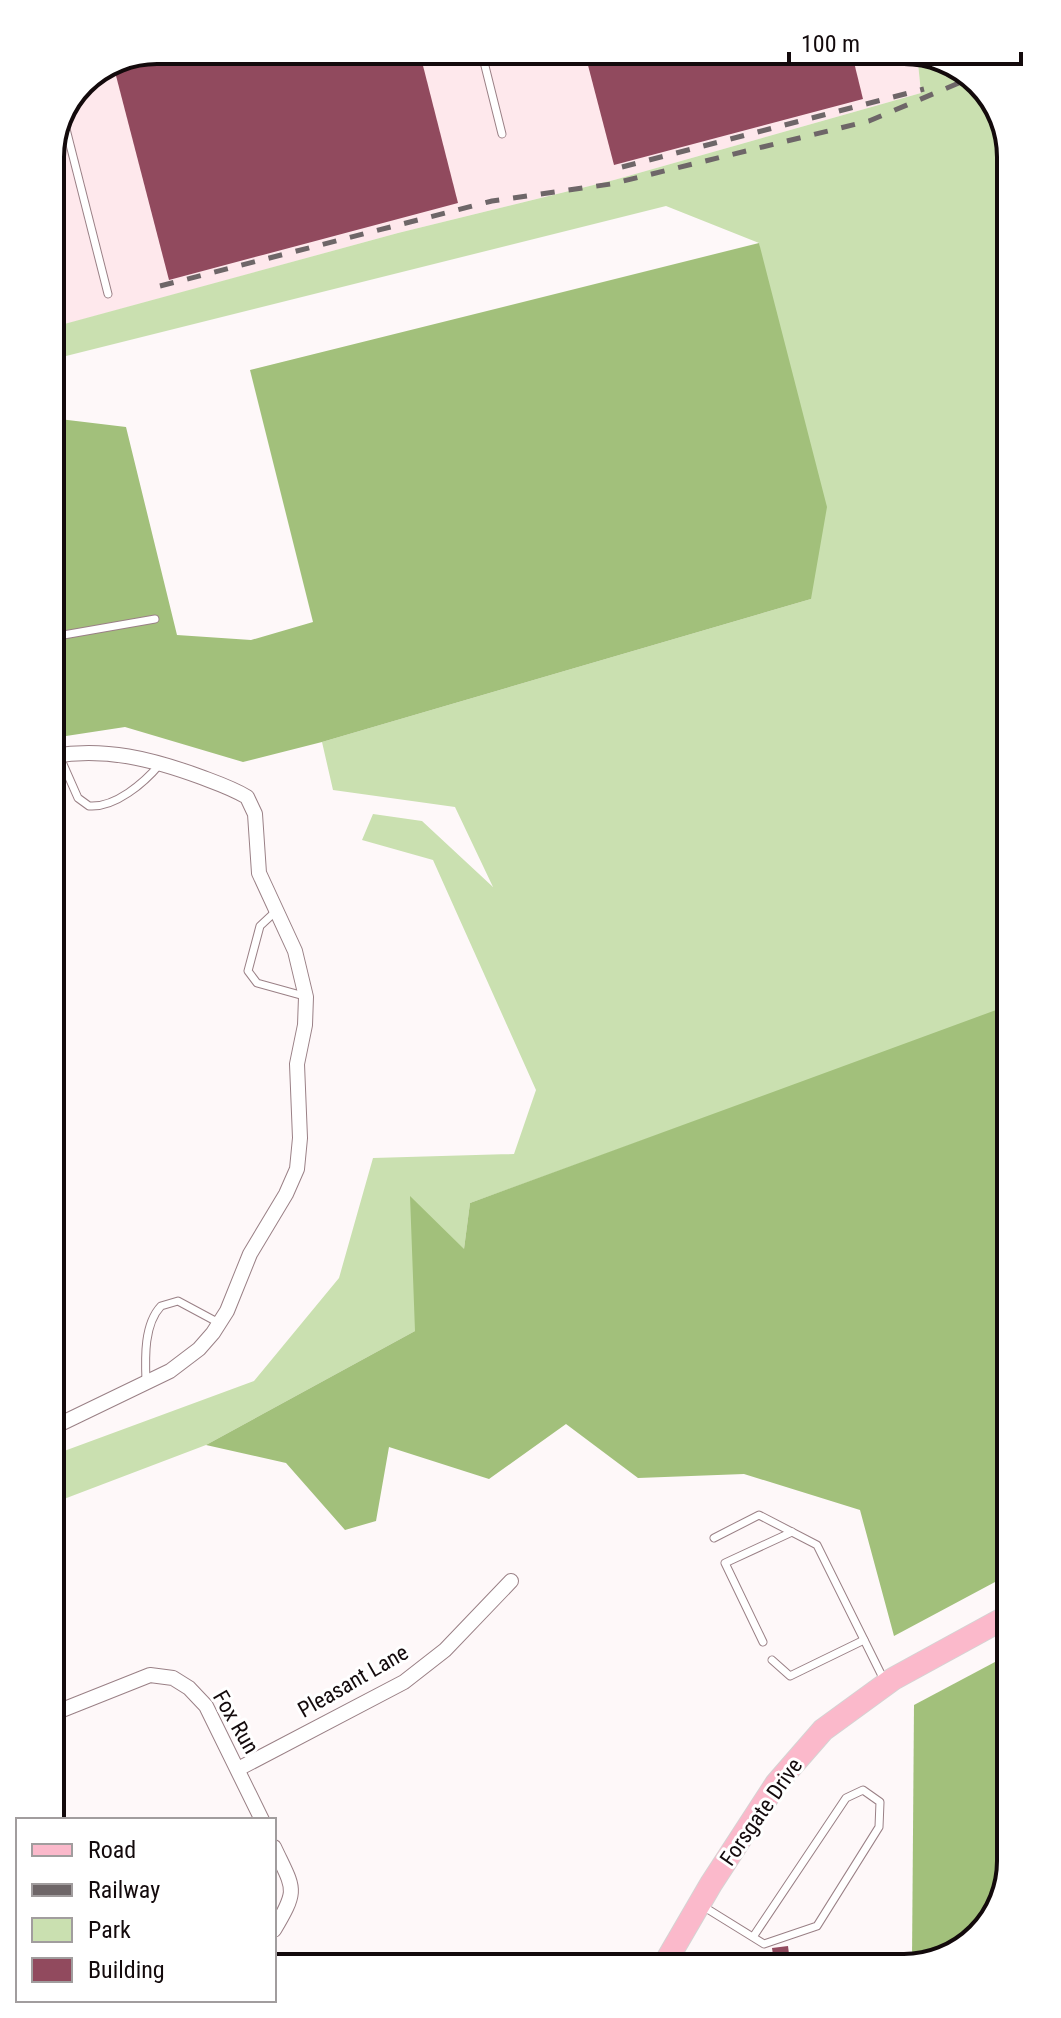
<svg xmlns="http://www.w3.org/2000/svg" width="1061" height="2018" viewBox="0 0 1061 2018" font-family="'Roboto Condensed',sans-serif">
	<style>
		.built { fill: #fee8ec }
		.green { fill: #cae0b0 }
		.forest { fill: #a2c07b }
		.building { fill: #914a5e }
		.lines { fill: none; stroke-linecap: round; stroke-linejoin: round }
		.lane-casing { stroke: #9a8086; stroke-width: 9 }
		.street-casing { stroke: #9a8086; stroke-width: 16 }
		.primary-casing { stroke: #d5d3d3; stroke-width: 24 }
		.lane { stroke: #fff; stroke-width: 7 }
		.street { stroke: #fff; stroke-width: 14 }
		.primary { stroke: #fbb9cb; stroke-width: 22 }
		.rail { stroke: #6e6668; stroke-width: 5; stroke-dasharray: 14 14; stroke-linecap: butt }
		.labels { text-anchor: middle; dominant-baseline: central; stroke-width: 6; stroke-linejoin: round; paint-order: stroke }
		.street-label { font-size: 22px; fill: #130a0c; stroke: #fff }
		.rim { fill: none; stroke: #130a0c; stroke-width: 4 }
	</style>
	<rect width="100%" height="100%" fill="#fef8f9"/>
	<!-- built -->
	<polygon class="built" points="157,50 911,50 917,53 921,93 614,180 398,233 51,328 50,151 82,81"/>
	<!-- green -->
	<polygon class="green" points="917,53 969,72 1003,117 1006,770 999,1011 470,1203 464,1249 415,1331 206,1445 56,1502 56,1454 254,1381 339,1278 373,1158 514,1154 536,1090 433,860 362,840 373,814 422,821 493,887 455,807 333,790 322,742 811,599 759,243 666,206 66,356 57,326 398,233 614,180 921,93"/>
	<!-- forest -->
	<g class="forest">
		<polygon points="759,243 827,507 811,599 322,742 243,762 125,727 53,738 51,418 126,427 177,635 251,640 313,622 250,370"/>
		<polygon points="1007,1006 1010,1574 894,1636 860,1510 744,1474 638,1478 566,1424 489,1479 389,1447 376,1521 345,1530 286,1463 206,1445 415,1331 410,1196 464,1249 470,1203"/>
		<polygon points="1010,1654 1011,1861 993,1921 944,1960 912,1960 914,1705"/>
	</g>
	<!-- building -->
	<g class="building">
		<polygon points="157,50 419,50 458,203 169,280 114,68"/>
		<polygon points="584,50 851,50 863,99 614,165"/>
		<polygon points="788,1946 790,1962 774,1962 772,1948"/>
	</g>
	<g class="lines">
		<!-- lane casing -->
		<g class="lane-casing">
			<g id="lane">
				<polyline points="481,50 502,134"/>
				<polyline points="905,50 906,57"/>
				<polyline points="64,121 108,294"/>
				<polyline points="52,637 155,619"/>
				<path d="M59,755L78,798L89,806C115,808 144,783 160,764"/>
				<polyline points="275,912 260,926 248,971 257,983 304,996"/>
				<path d="M146,1381C145,1357 144,1324 161,1306L178,1301L219,1323"/>
				<polyline points="714,1538 759,1515 817,1545 885,1682"/>
				<polyline points="763,1642 725,1563 792,1532"/>
				<polyline points="772,1660 790,1676 864,1640"/>
				<polyline points="701,1905 764,1944 817,1926 879,1827 880,1802 863,1790 846,1798 753,1937"/>
			</g>
		</g>
		<!-- street casing -->
		<g class="street-casing">
			<g id="street">
				<path d="M53,756C105,747 152,759 201,777C217,783 232,788 247,797L255,814L259,873L295,951L306,997L305,1025L297,1064L300,1138L297,1169L286,1194L250,1254L227,1311L213,1333L199,1349L170,1371L56,1426"/>
				<polyline points="57,1712 150,1675 173,1678 189,1688 206,1706 262,1820"/>
				<polyline points="238,1769 404,1682 445,1650 511,1581"/>
				<path d="M274,1847C294,1890 299,1888 274,1930"/>
			</g>
		</g>
		<!-- primary casing -->
		<g class="primary-casing">
			<polyline id="primary" points="665,1963 711,1884 776,1784 823,1730 893,1679 1010,1615"/>
		</g>
		<!-- lane -->
		<use href="#lane" class="lane"/>
		<!-- street -->
		<use href="#street" class="street"/>
		<!-- primary -->
		<use href="#primary" class="primary"/>
		<!-- rail -->
		<g class="rail">
			<polyline points="622,167 924,89"/>
			<polyline points="160,286 492,201 611,184 869,121 973,77"/>
		</g>
	</g>
	<g class="labels">
		<!-- street labels -->
		<g class="street-label">
			<text transform="translate(353 1681) rotate(-30)">Pleasant Lane</text>
			<text transform="translate(236 1722) rotate(60)">Fox Run</text>
			<text transform="translate(761 1812) rotate(-55)">Forsgate Drive</text>
		</g>
	</g>
	<!-- crop -->
	<path d="M0 0H1061V2018H0ZM157 64H904A93 93 0 0 1 997 157V1861A93 93 0 0 1 904 1954H157A93 93 0 0 1 64 1861V157A93 93 0 0 1 157 64Z" fill="#fff" fill-rule="evenodd"/>
	<path class="rim" d="M157 64H904A93 93 0 0 1 997 157V1861A93 93 0 0 1 904 1954H157A93 93 0 0 1 64 1861V157A93 93 0 0 1 157 64Z"/>
	<!-- legend -->
	<rect x="16" y="1818" width="260" height="184" fill="#ffffff" stroke="#a19d9e" stroke-width="2"/>
	<rect x="32" y="1844" width="40" height="12" fill="#fbb9cb" stroke="#a19d9e" stroke-width="2"/>
	<text x="88" y="1858" font-size="24" fill="#130a0c">Road</text>
	<rect x="32" y="1884" width="40" height="12" fill="#6e6668" stroke="#a19d9e" stroke-width="2"/>
	<text x="88" y="1898" font-size="24" fill="#130a0c">Railway</text>
	<rect x="32" y="1918" width="40" height="24" fill="#cae0b0" stroke="#a19d9e" stroke-width="2"/>
	<text x="88" y="1938" font-size="24" fill="#130a0c">Park</text>
	<rect x="32" y="1958" width="40" height="24" fill="#914a5e" stroke="#a19d9e" stroke-width="2"/>
	<text x="88" y="1978" font-size="24" fill="#130a0c">Building</text>
	<!-- scale -->
	<path d="M789 52v12h232v-12" fill="none" stroke="#130a0c" stroke-width="4"/>
	<text x="801" y="52" font-size="24" fill="#130a0c" stroke="#ffffff" stroke-width="6" paint-order="stroke">100 m</text>
</svg>
